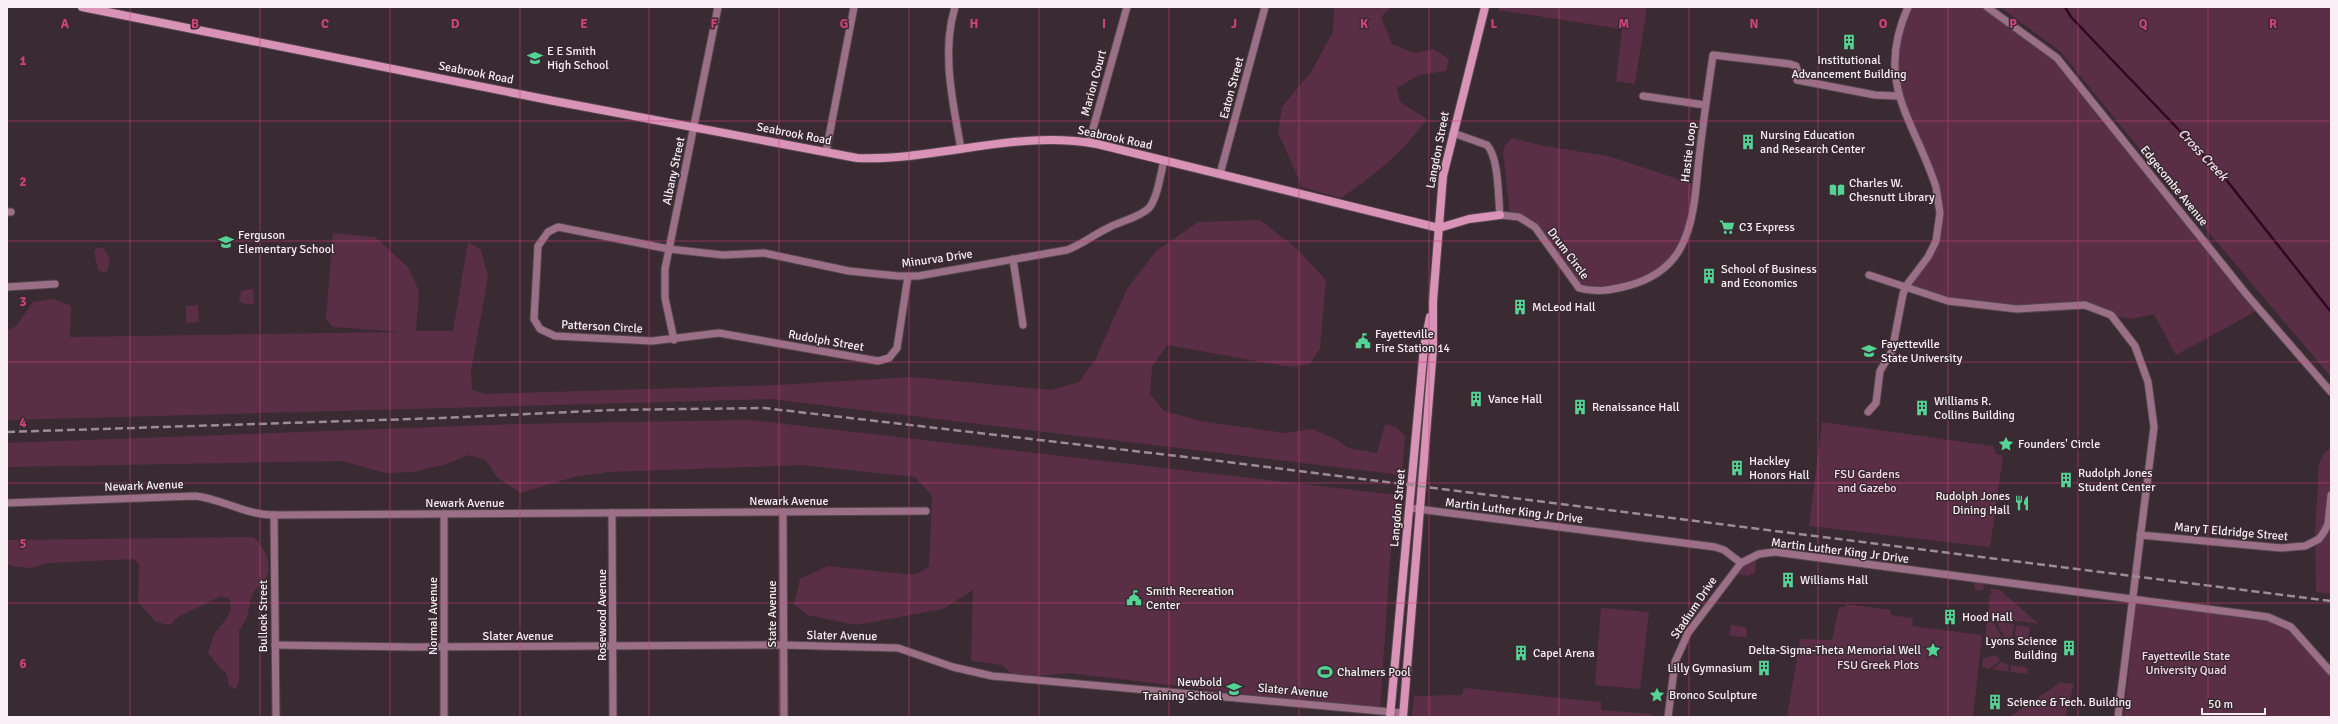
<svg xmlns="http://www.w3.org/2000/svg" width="2338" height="724" viewBox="0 0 2338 724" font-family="Signika,sans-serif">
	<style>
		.green { fill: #5a2f46 }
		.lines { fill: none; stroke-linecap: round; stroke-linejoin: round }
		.stream { stroke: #320521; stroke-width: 2.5 }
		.street-casing { stroke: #55464d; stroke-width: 9 }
		.secondary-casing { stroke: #55464d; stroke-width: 10 }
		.street { stroke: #9b7086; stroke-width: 7 }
		.secondary { stroke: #d893b7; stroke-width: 8 }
		.rail { stroke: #9a8d94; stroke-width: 2.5; stroke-dasharray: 8 4; stroke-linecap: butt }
		.grid { fill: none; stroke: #cd437a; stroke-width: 1; stroke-opacity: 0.55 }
		.labels { text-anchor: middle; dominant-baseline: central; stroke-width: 3; stroke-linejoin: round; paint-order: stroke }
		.poi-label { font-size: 12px; fill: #f9eff4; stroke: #3a2a32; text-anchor: start }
		.street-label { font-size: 12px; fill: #f9eff4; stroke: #3a2a32 }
		.park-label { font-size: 12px; fill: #fad8e9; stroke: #3a2a32 }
		.water-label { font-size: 13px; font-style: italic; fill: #fbd9ea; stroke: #3a2a32 }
		.grid-label { font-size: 13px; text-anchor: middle; font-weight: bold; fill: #cd437a; stroke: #3a2a32; stroke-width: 3; stroke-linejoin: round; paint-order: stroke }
	</style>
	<rect width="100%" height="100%" fill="#3a2a32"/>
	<!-- green -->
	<g class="green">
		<path d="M1334,7H1391L1381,17L1392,44L1414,53L1433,49L1449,59L1446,71L1419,75L1397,88L1400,102L1427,119C1401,154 1376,174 1341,198L1302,187L1278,132L1282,107L1311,72L1333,32Z"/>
		<polygon points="1499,7 1647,7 1635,84 1616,81 1622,29 1498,10"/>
		<polygon points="1909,7 1987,7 2057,58 2260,309 2176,355 2154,314 2132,319 2111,315 2085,305 2043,307 1967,304 1906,286 1928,257 1938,228 1939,204 1897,91 1896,57"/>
		<polygon points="2000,7 2331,7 2331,377 2178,196 2060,51"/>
		<polygon points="1512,138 1544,146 1608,156 1696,185 1686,237 1659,273 1616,289 1579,288 1535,227 1510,216 1503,151 1506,144"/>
		<polygon points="1260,220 1296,248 1326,280 1320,348 1310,364 1291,367 1167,345 1152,367 1150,394 1164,411 1201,421 1285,433 1313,429 1337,440 1348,448 1377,453 1385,424 1396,427 1405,436 1402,475 771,399 7,420 7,331 16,326 33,302 54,299 71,306 70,337 402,332 333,327 326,319 333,233 375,237 408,267 419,291 416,331 453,331 468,242 481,250 488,277 471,371 472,390 485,394 778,385 912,377 1052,390 1079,382 1095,360 1127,289 1156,251 1198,222"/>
		<polygon points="97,247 104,249 110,260 107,271 103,273 98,270 94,252"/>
		<polygon points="248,289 253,289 254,304 244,304 239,301 241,291"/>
		<polygon points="198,305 199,322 186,323 186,306"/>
		<polygon points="751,420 1397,495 1390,560 1380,710 1069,673 1016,678 1002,665 971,661 973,590 943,609 856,625 807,615 794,604 800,579 828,566 914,575 929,567 932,496 915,477 803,465 608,472 574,477 520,493 497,477 486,460 468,455 447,464 413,472 385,473 343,461 7,467 7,443 516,424"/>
		<polygon points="1822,422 1993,446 1996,454 2003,456 1990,547 1809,526"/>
		<polygon points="2331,448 2331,594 2316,592 2315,533 2319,464 2324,453"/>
		<path d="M253,537C263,545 273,563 267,576C264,582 257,587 253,593C246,607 253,613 239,630V681L236,689L229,686L227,674L219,667L208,653C210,648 211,642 213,637C220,624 234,616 230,599L221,596L178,617L170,625L156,622L138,602L139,564L133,559L48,563L31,568L11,566L7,563V540Z"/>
		<polygon points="1757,559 1754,574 1750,574 1750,576 1735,574 1745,565"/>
		<circle cx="1979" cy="586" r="5"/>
		<polygon points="1991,589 2000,590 2039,624 1988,617 1990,594 1994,593 1991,592"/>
		<polygon points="2136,602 2274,620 2291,630 2331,674 2331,717 2124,717"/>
		<polygon points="1844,604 1891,610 1890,615 1913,618 1912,626 1982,635 1973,717 1787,717 1800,639 1832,640 1839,607 1846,607"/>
		<polygon points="1601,608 1649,612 1640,689 1595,685"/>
		<polygon points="1987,621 1993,622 2003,639 1998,644 1985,638"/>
		<polygon points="1996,622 2014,624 2012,637 2005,638"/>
		<polygon points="1731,625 1747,628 1746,638 1729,635"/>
		<polygon points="2016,625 2030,627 2028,639 2015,638"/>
		<polygon points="1997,655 2000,661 1989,669 1982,667 1983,658"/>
		<polygon points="2002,662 2009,665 2008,672 1992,669"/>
		<polygon points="2011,665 2028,668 2027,674 2010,672"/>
		<polygon points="2061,682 2074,684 2065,717 2009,717"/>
		<polygon points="1464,688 1601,702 1601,710 1652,714 1651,717 1412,717 1414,696 1462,695"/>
	</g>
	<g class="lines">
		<!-- stream -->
		<polyline class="stream" points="2065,7 2071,17 2224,177 2331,312"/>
		<!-- street casing -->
		<g class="street-casing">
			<g id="street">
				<path d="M955,7C941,52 953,103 961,149"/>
				<polyline points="1987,7 2057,58 2247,295 2331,392"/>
				<polyline points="1643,96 1705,105"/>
				<path d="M1453,133L1487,145C1499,158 1498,196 1500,215L1519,217L1535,227L1579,288C1595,293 1611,290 1627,286C1650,280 1670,268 1681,247C1695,221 1696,186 1699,158C1703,123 1708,89 1713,55L1790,64L1796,66L1798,72L1797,80L1875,95L1898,96"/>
				<polyline points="1089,143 1127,7"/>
				<polyline points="826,152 854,7"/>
				<polyline points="1220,174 1265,7"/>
				<polyline points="7,212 11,212"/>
				<polyline points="1013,259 1023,325"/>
				<polyline points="1869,275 1948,301 2017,309 2085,305 2111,315 2135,346 2148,382 2154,427 2118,717"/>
				<path d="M908,276L897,348L889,358L878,361L719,333L652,341L555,336L540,329L534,319L538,246L548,232L558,227L669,249L723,255L764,253L849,271L898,276H918L1067,250C1083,244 1093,235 1108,228C1120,221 1139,218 1149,208C1158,197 1160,175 1164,161"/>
				<polyline points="7,287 55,284"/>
				<polyline points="674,340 665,298 665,269 718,7"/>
				<path d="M1868,412L1876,403L1880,371L1892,351L1903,294L1906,286L1928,257L1936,241L1940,213L1936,187C1914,119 1874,84 1908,7"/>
				<path d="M7,503L195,496C223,499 245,515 274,515L926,511"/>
				<polyline points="1410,508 1715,547 1724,550 1741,563"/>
				<polyline points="783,512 784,717"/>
				<polyline points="612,513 613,717"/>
				<polyline points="444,514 444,717"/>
				<polyline points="274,515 276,717"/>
				<polyline points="2140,535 2281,548 2305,546 2319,539 2324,532 2328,524 2331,495"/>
				<polyline points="275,645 413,647 783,645 898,648 953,667 992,676 1403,713"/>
				<polyline points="1668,717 1675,662 1688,633 1741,563 1759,554 1775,552 2268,617 2291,627 2331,672"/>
			</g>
		</g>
		<!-- secondary casing -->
		<g class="secondary-casing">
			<g id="secondary">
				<path d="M82,7L554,101L857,158C938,161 1017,129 1097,144L1439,228L1469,219L1500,215"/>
				<polyline points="1390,717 1424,347 1430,317"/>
				<polyline points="1403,717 1433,349 1433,301 1443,176 1485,7"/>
			</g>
		</g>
		<!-- street -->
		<use href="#street" class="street"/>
		<!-- secondary -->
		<use href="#secondary" class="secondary"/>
		<!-- rail -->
		<polyline class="rail" points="7,432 442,418 612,410 764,408 1203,459 2331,601"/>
	</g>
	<!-- grid -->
	<path class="grid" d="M130,7V717M260,7V717M390,7V717M520,7V717M649,7V717M779,7V717M909,7V717M1039,7V717M1169,7V717M1299,7V717M1429,7V717M1559,7V717M1689,7V717M1818,7V717M1948,7V717M2078,7V717M2208,7V717M7,121H2331M7,241H2331M7,362H2331M7,483H2331M7,603H2331"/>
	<!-- icons -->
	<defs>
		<g id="building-bare" transform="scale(1.2)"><path d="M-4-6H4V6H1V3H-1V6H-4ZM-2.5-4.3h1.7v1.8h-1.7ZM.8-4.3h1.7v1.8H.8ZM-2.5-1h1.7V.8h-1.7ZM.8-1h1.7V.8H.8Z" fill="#54d395" stroke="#3a2a32" stroke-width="2.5" paint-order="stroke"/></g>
		<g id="school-bare" transform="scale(1.2)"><path d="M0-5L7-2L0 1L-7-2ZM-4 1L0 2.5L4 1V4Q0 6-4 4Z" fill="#54d395" stroke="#3a2a32" stroke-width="2.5" paint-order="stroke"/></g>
		<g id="library-bare" transform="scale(1.2)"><path d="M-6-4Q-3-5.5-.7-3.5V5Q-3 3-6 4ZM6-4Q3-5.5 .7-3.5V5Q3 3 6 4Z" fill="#54d395" stroke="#3a2a32" stroke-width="2.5" paint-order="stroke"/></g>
		<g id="supermarket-bare" transform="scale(1.2)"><path d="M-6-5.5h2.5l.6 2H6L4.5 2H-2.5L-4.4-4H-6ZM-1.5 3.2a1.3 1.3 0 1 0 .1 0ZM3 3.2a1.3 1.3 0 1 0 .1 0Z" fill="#54d395" stroke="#3a2a32" stroke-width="2.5" paint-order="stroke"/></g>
		<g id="civic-bare" transform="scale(1.2)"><path d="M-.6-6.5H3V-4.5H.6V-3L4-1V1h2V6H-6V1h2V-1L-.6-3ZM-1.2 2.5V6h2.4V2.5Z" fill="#54d395" stroke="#3a2a32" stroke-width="2.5" paint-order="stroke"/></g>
		<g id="university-bare" transform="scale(1.2)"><path d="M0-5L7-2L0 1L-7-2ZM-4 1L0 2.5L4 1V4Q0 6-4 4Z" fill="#54d395" stroke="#3a2a32" stroke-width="2.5" paint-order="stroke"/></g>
		<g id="sight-bare" transform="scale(1.2)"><path d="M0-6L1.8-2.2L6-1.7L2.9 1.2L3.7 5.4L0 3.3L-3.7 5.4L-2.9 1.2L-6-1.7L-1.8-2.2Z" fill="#54d395" stroke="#3a2a32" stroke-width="2.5" paint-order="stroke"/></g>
		<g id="restaurant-bare" transform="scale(1.2)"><path d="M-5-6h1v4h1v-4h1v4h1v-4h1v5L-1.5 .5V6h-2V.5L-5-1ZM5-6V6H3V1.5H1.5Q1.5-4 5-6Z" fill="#54d395" stroke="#3a2a32" stroke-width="2.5" paint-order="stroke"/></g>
		<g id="stadium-bare" transform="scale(1.2)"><path d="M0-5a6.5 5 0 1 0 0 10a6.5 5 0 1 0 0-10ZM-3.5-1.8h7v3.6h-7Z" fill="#54d395" stroke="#3a2a32" stroke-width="2.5" paint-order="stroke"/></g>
	</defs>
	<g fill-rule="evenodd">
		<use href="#building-bare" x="1849" y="42"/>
		<use href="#school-bare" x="535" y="58"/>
		<use href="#building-bare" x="1748" y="142"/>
		<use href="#library-bare" x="1837" y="190"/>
		<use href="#supermarket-bare" x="1727" y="227"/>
		<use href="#school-bare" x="226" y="242"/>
		<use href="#building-bare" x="1709" y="276"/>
		<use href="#building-bare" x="1520" y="307"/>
		<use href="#civic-bare" x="1363" y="341"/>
		<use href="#university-bare" x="1869" y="351"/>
		<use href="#building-bare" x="1476" y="399"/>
		<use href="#building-bare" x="1580" y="407"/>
		<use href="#building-bare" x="1922" y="408"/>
		<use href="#sight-bare" x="2006" y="444"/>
		<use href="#building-bare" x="1737" y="468"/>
		<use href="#building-bare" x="2066" y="480"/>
		<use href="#restaurant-bare" x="2022" y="503"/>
		<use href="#building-bare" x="1788" y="580"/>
		<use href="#civic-bare" x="1134" y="598"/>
		<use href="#building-bare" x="1950" y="617"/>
		<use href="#building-bare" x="2069" y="648"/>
		<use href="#sight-bare" x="1933" y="650"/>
		<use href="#building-bare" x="1521" y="653"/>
		<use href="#building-bare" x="1764" y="668"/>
		<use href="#stadium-bare" x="1325" y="672"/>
		<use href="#school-bare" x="1234" y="689"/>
		<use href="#sight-bare" x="1657" y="695"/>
		<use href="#building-bare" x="1995" y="702"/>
	</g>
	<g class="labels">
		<!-- poi labels -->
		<g class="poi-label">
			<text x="547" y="51">E E Smith<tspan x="547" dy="14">High School</tspan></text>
			<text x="1849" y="60" text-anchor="middle">Institutional<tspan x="1849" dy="14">Advancement Building</tspan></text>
			<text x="1760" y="135">Nursing Education<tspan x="1760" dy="14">and Research Center</tspan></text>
			<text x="1849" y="183">Charles W.<tspan x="1849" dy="14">Chesnutt Library</tspan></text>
			<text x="1739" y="227">C3 Express</text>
			<text x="238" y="235">Ferguson<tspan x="238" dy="14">Elementary School</tspan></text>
			<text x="1721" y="269">School of Business<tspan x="1721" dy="14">and Economics</tspan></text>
			<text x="1532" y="307">McLeod Hall</text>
			<text x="1375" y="334">Fayetteville<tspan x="1375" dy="14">Fire Station 14</tspan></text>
			<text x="1881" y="344">Fayetteville<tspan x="1881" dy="14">State University</tspan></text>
			<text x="1488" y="399">Vance Hall</text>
			<text x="1934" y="401">Williams R.<tspan x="1934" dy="14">Collins Building</tspan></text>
			<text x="1592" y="407">Renaissance Hall</text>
			<text x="2018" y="444">Founders' Circle</text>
			<text x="1749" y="461">Hackley<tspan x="1749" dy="14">Honors Hall</tspan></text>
			<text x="2078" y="473">Rudolph Jones<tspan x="2078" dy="14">Student Center</tspan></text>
			<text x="2010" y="496" text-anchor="end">Rudolph Jones<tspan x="2010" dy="14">Dining Hall</tspan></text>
			<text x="1800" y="580">Williams Hall</text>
			<text x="1146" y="591">Smith Recreation<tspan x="1146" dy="14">Center</tspan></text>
			<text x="1962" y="617">Hood Hall</text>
			<text x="2057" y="641" text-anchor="end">Lyons Science<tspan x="2057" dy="14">Building</tspan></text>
			<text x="1921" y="650" text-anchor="end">Delta-Sigma-Theta Memorial Well</text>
			<text x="1533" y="653">Capel Arena</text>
			<text x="1752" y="668" text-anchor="end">Lilly Gymnasium</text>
			<text x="1337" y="672">Chalmers Pool</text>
			<text x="1222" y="682" text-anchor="end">Newbold<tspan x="1222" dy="14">Training School</tspan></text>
			<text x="1669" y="695">Bronco Sculpture</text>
			<text x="2007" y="702">Science &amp; Tech. Building</text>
		</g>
		<!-- street labels -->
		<g class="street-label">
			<text transform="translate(476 73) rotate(11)">Seabrook Road</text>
			<text transform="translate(1094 83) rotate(-75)">Marion Court</text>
			<text transform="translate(1232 88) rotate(-75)">Eaton Street</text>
			<text transform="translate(794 134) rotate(11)">Seabrook Road</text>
			<text transform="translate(1115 138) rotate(12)">Seabrook Road</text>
			<text transform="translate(1438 150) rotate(-79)">Langdon Street</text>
			<text transform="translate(1689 152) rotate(-83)">Hastie Loop</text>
			<text transform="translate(674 171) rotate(-78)">Albany Street</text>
			<text transform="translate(2174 186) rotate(51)">Edgecombe Avenue</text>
			<text transform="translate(1568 254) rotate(53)">Drum Circle</text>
			<text transform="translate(937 259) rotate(-8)">Minurva Drive</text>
			<text transform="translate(602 327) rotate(3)">Patterson Circle</text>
			<text transform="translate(826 341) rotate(10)">Rudolph Street</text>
			<text transform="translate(144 486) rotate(-2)">Newark Avenue</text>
			<text x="789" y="501">Newark Avenue</text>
			<text x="465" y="503">Newark Avenue</text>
			<text transform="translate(1398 508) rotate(-85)">Langdon Street</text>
			<text transform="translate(1514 511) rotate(7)">Martin Luther King Jr Drive</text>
			<text transform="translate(2231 532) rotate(5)">Mary T Eldridge Street</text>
			<text transform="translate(1840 551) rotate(7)">Martin Luther King Jr Drive</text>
			<text transform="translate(1694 608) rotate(-56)">Stadium Drive</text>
			<text transform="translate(772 614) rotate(-90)">State Avenue</text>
			<text transform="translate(602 615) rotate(-90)">Rosewood Avenue</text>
			<text transform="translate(263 616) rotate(-90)">Bullock Street</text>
			<text transform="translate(433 616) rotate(-90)">Normal Avenue</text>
			<text x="518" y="636">Slater Avenue</text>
			<text transform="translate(842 636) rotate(1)">Slater Avenue</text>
			<text transform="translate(1293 691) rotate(5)">Slater Avenue</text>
		</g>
		<!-- park labels -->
		<g class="park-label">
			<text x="1867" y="474">FSU Gardens<tspan x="1867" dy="14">and Gazebo</tspan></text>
			<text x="2186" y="656">Fayetteville State<tspan x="2186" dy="14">University Quad</tspan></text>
			<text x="1878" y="665">FSU Greek Plots</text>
		</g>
		<!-- water labels -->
		<g class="water-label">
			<text transform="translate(2203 155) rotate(47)">Cross Creek</text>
		</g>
	</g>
	<g class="grid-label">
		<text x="65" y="28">A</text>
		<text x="195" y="28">B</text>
		<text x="325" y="28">C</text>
		<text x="455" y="28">D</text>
		<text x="584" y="28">E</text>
		<text x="714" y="28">F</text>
		<text x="844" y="28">G</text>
		<text x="974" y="28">H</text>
		<text x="1104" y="28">I</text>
		<text x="1234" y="28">J</text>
		<text x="1364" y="28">K</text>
		<text x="1494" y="28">L</text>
		<text x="1624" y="28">M</text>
		<text x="1754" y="28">N</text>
		<text x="1883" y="28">O</text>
		<text x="2013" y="28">P</text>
		<text x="2143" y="28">Q</text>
		<text x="2273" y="28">R</text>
		<text x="23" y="65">1</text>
		<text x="23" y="186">2</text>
		<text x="23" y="306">3</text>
		<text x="23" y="427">4</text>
		<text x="23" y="548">5</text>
		<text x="23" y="668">6</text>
	</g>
	<!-- border -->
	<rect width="2338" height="724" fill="none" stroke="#f9eff4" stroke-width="16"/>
	<!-- scale -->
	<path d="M2202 708v6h63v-6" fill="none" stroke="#f9eff4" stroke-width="2"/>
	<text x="2208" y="708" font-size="12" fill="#f9eff4" stroke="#3a2a32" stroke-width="3" paint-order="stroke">50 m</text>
</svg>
